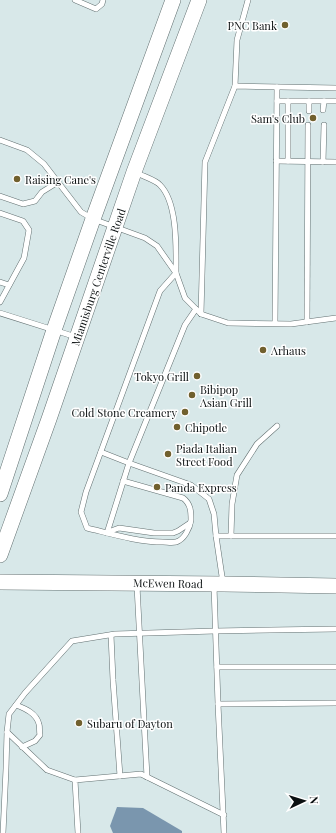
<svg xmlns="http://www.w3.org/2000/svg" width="336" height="833" viewBox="0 0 336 833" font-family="'Playfair Display',serif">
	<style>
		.water { fill: #7a96ae }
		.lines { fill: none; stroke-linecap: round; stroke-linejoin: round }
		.lane-casing { stroke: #627071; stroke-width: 6 }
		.secondary-casing { stroke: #627071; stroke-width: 16 }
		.lane { stroke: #fff; stroke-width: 5 }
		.secondary { stroke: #fff; stroke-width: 15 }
		.poi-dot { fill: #71602e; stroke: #fff; stroke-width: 1.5 }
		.labels { text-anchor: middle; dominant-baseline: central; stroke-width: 3; stroke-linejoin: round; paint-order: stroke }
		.poi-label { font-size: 11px; fill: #0b1011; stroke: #fff; text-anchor: start }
		.street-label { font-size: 11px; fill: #0b1011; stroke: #fff }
	</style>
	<rect width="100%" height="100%" fill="#d8e8e9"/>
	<!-- water -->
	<polygon class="water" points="117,807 143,808 182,831 182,833 113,833 110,826"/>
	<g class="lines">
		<!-- lane casing -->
		<g class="lane-casing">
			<g id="lane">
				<polyline points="75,0 96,9 102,4 103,0"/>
				<polyline points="235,86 237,40 248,0"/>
				<polyline points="277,101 336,101"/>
				<polyline points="323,110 324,101"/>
				<polyline points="309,111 309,101"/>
				<polyline points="0,140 27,150 44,164 81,212 93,219 145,238 157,246 176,273 185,298 201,314 228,323 291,324 336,318"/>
				<polyline points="276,161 336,162"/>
				<polyline points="288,161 288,101"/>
				<polyline points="323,162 324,125"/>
				<polyline points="0,196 23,204 35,201 42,192 58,182"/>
				<polyline points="0,213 23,221 29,230 24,258 0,302"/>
				<polyline points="0,282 9,285"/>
				<polyline points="0,313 76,337"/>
				<polyline points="201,314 205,162 235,86 336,88"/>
				<polyline points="307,322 308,125"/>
				<polyline points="275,323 277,87"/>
				<polyline points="101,452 129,463 185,325 196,309"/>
				<path d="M123,481L183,498C191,504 191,512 191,520C190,528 184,540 176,542C172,543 167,542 163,542C138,542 112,534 87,528L81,512L86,492L160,291L176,273C176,249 178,203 160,185C156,180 142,176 135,172"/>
				<polyline points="108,532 119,528 154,533 173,533 178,531 190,523"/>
				<polyline points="107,533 129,463 191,485 209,499 214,514 216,536 223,583"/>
				<polyline points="216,536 336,536"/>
				<polyline points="231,536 232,504 237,475 257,444 277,426"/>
				<polyline points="137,586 147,777"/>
				<polyline points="214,586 218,704 224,833"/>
				<polyline points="111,635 113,680 120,776"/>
				<polyline points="217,667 336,667"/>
				<polyline points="218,704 336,703"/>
				<path d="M16,705C26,709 36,713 39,724C40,727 39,732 40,735L35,741L22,747"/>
				<polyline points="7,732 47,770 75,780"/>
				<polyline points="3,833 6,769 7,732 9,714 25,693 72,641 115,634 215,631 336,629"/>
				<polyline points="78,833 75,780 141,774 224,815"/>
			</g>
		</g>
		<!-- secondary casing -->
		<g class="secondary-casing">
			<g id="secondary">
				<polyline points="0,494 54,330 93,219 173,0"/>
				<polyline points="0,555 49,419 134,172 199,0"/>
				<polyline points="0,582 223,584 336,586"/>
			</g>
		</g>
		<!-- lane -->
		<use href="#lane" class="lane"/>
		<!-- secondary -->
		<use href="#secondary" class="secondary"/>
	</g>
	<!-- markers -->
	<g class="poi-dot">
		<circle cx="285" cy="25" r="4"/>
		<circle cx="313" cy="118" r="4"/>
		<circle cx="17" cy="179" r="4"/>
		<circle cx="263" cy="350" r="4"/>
		<circle cx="197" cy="376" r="4"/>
		<circle cx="192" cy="395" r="4"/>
		<circle cx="185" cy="412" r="4"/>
		<circle cx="177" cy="427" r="4"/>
		<circle cx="168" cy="454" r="4"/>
		<circle cx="157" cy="487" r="4"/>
		<circle cx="79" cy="723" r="4"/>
	</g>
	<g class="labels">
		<!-- poi labels -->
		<g class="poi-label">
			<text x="277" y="25" text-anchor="end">PNC Bank</text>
			<text x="305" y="118" text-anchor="end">Sam's Club</text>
			<text x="25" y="179">Raising Cane's</text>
			<text x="271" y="350">Arhaus</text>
			<text x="189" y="376" text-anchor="end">Tokyo Grill</text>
			<text x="200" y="389">Bibipop<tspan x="200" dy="13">Asian Grill</tspan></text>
			<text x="177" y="412" text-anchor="end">Cold Stone Creamery</text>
			<text x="185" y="427">Chipotle</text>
			<text x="176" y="448">Piada Italian<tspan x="176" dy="13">Street Food</tspan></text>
			<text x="165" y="487">Panda Express</text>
			<text x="87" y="723">Subaru of Dayton</text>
		</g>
		<!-- street labels -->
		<g class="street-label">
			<text transform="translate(98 277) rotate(-71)">Miamisburg Centerville Road</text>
			<text transform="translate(168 583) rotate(1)">McEwen Road</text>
		</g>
	</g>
	<!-- north arrow -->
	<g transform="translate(304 801) rotate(86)" stroke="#ffffff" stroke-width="3" paint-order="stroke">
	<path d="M0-3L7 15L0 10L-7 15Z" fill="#0b1011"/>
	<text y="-6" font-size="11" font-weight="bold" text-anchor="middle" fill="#0b1011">N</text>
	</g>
</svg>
